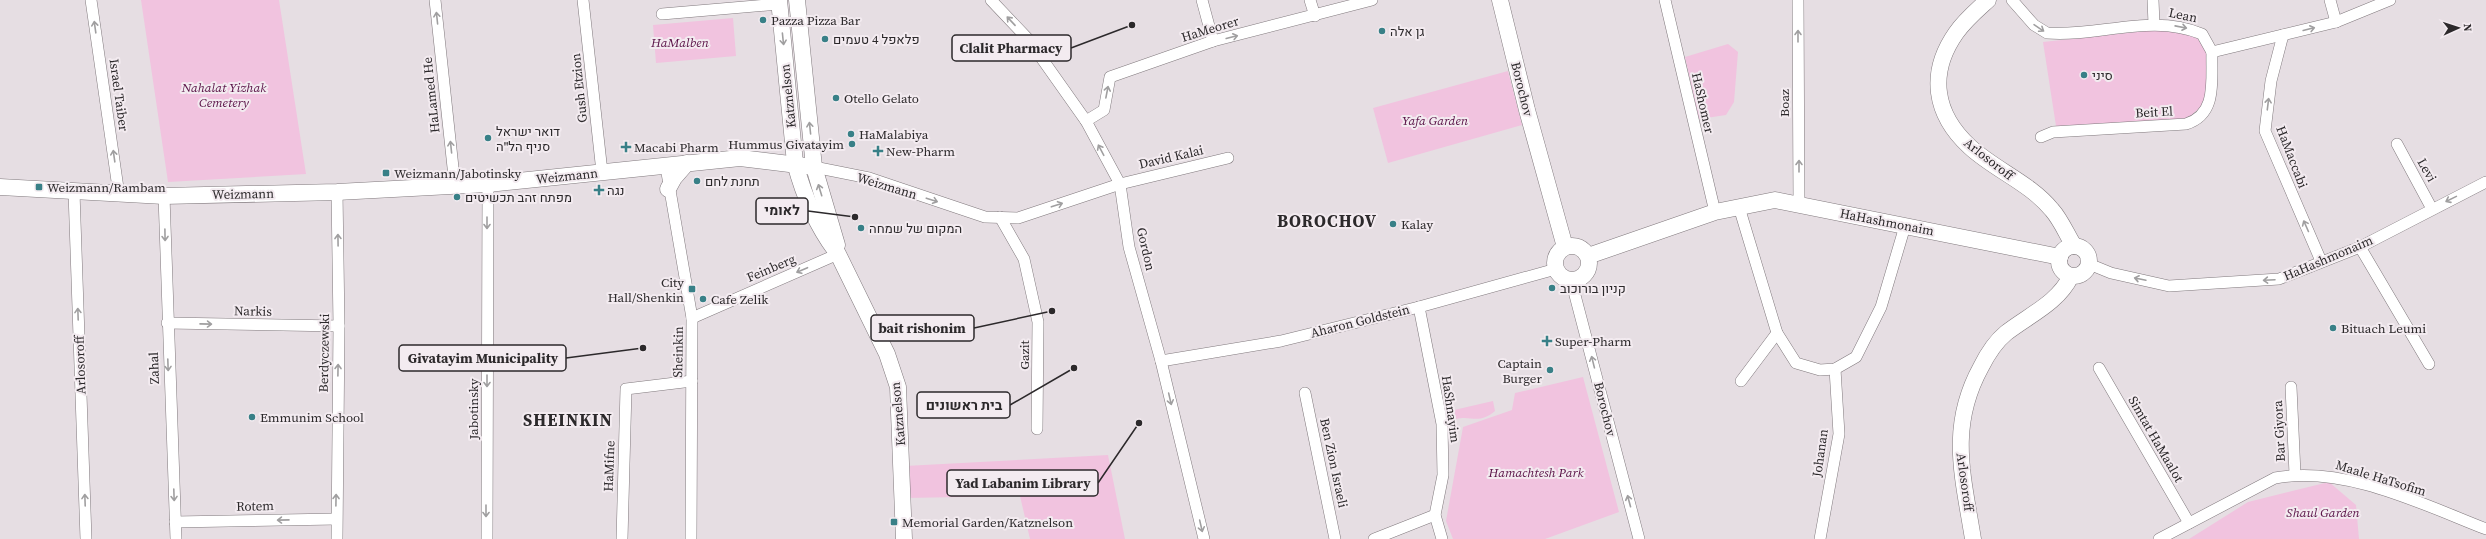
<svg xmlns="http://www.w3.org/2000/svg" width="2486" height="539" viewBox="0 0 2486 539" font-family="'Source Serif 4',Heebo,serif">
	<style>
		.green { fill: #f1c3df }
		.lines { fill: none; stroke-linecap: round; stroke-linejoin: round }
		.street-casing { stroke: #80797d; stroke-width: 12 }
		.secondary-casing { stroke: #80797d; stroke-width: 17 }
		.street { stroke: #fff; stroke-width: 11 }
		.secondary { stroke: #fff; stroke-width: 16 }
		.oneway { stroke: #a09fa0 }
		.poi-dot { fill: #388087; stroke: #f3ebf0; stroke-width: 1.5 }
		.labels { text-anchor: middle; dominant-baseline: central; stroke-width: 4; stroke-linejoin: round; paint-order: stroke }
		.street-label { font-size: 13px; fill: #2c292b; stroke: #f3ebf0 }
		.poi-label { font-size: 13px; fill: #2c292b; stroke: #f3ebf0; text-anchor: start }
		.park-label { font-size: 13px; font-style: italic; fill: #591146; stroke: #f3ebf0 }
		.district-label { font-size: 17px; font-weight: bold; letter-spacing: 1px; fill: #2c292b; stroke: #f3ebf0 }
		.leader { fill: none; stroke: #2c292b; stroke-width: 1.5 }
		.callout-dot { fill: #2c292b; stroke: #f3ebf0; stroke-width: 1.5 }
		.callout { fill: #f3ebf0; stroke: #2c292b; stroke-width: 1.5 }
		.callout-label { font-size: 14px; text-anchor: middle; font-weight: bold; fill: #2c292b }
	</style>
	<rect width="100%" height="100%" fill="#e6dee3"/>
	<!-- green -->
	<g class="green">
		<polygon points="141,0 279,0 306,174 168,182"/>
		<polygon points="733,18 736,56 656,63 653,25"/>
		<path d="M2155,30C2166,31 2183,31 2192,35C2215,46 2207,83 2206,102L2185,121L2056,126L2043,42Z"/>
		<polygon points="1728,44 1738,52 1734,102 1726,115 1699,119 1685,57"/>
		<polygon points="1508,71 1522,125 1388,163 1373,108"/>
		<polygon points="1583,377 1619,512 1545,539 1453,539 1446,521 1463,427 1512,410 1515,393"/>
		<path d="M1493,401L1495,411C1478,425 1472,415 1456,419L1454,410Z"/>
		<polygon points="1108,455 1125,539 1030,539 1020,496 905,498 905,466"/>
		<polygon points="2329,482 2356,505 2359,539 2189,539 2248,502"/>
	</g>
	<g class="lines">
		<!-- street casing -->
		<g class="street-casing">
			<g id="street">
				<polyline points="91,0 119,195"/>
				<polyline points="435,0 455,186"/>
				<polyline points="583,0 602,172"/>
				<polyline points="991,0 1028,39 1086,121 1120,184 1129,247 1161,361 1204,539"/>
				<polyline points="1202,0 1213,41"/>
				<polyline points="1310,0 1315,16"/>
				<polyline points="1665,0 1715,212"/>
				<polyline points="1798,0 1799,205"/>
				<path d="M2012,0L2034,25L2047,33C2100,37 2151,13 2202,34L2212,52L2336,22L2390,0"/>
				<polyline points="2153,0 2154,24"/>
				<polyline points="2330,0 2336,22"/>
				<polyline points="662,14 779,4"/>
				<polyline points="2283,35 2271,81 2265,131 2321,261"/>
				<polyline points="1086,121 1104,110 1110,77 1213,41 1372,0"/>
				<path d="M2041,137L2053,132L2186,124C2218,114 2211,80 2212,52"/>
				<polyline points="2397,144 2432,209"/>
				<polyline points="666,167 692,318 691,539"/>
				<polyline points="814,167 869,178 985,217 1018,218 1120,184 1228,158"/>
				<polyline points="74,192 86,539"/>
				<polyline points="164,196 176,539"/>
				<polyline points="1739,207 1777,333 1796,363 1820,370 1835,369 1856,357 1881,307 1905,226"/>
				<polyline points="1000,217 1024,259 1038,322 1037,429"/>
				<polyline points="2360,247 2429,364"/>
				<polyline points="2089,264 2111,273 2169,286 2279,279 2360,247 2486,182"/>
				<polyline points="1571,280 1639,539"/>
				<polyline points="1419,307 1442,424 1443,475 1435,515 1442,539"/>
				<polyline points="692,318 838,254"/>
				<polyline points="167,323 339,326"/>
				<polyline points="1161,361 1281,341 1419,307 1556,269"/>
				<polyline points="2099,368 2189,523"/>
				<polyline points="1741,381 1777,333"/>
				<polyline points="2291,387 2295,474"/>
				<polyline points="1305,393 1335,539"/>
				<polyline points="175,522 336,519"/>
				<polyline points="337,539 339,326 337,192"/>
				<polyline points="487,539 488,184"/>
				<polyline points="622,539 626,389 692,381"/>
				<polyline points="1374,539 1435,515"/>
				<polyline points="1820,539 1839,434 1835,369"/>
				<path d="M2159,539L2275,478C2344,465 2422,504 2486,529"/>
			</g>
		</g>
		<!-- secondary casing -->
		<g class="secondary-casing">
			<g id="secondary">
				<path d="M779,0L795,163C804,197 817,227 838,254L887,354L898,387L904,539"/>
				<polyline points="797,0 814,167 837,245"/>
				<polyline points="1500,0 1527,110 1565,247"/>
				<path d="M1988,0C1977,10 1965,20 1956,33C1928,73 1934,114 1970,147C1995,170 2030,183 2052,210C2061,220 2067,235 2074,246"/>
				<polyline points="0,187 164,196 337,192 488,184 740,158 814,167"/>
				<polyline points="668,189 674,178 687,163"/>
				<circle cx="1572" cy="263" r="17"/>
				<circle cx="2074" cy="261" r="15"/>
				<polyline points="1588,256 1715,212 1775,200 2060,257"/>
				<path d="M1973,539C1963,476 1948,427 1981,367C1987,355 1995,342 2006,333C2029,315 2058,303 2071,276"/>
			</g>
		</g>
		<!-- street -->
		<use href="#street" class="street"/>
		<!-- secondary -->
		<use href="#secondary" class="secondary"/>
	</g>
	<!-- one-way arrows -->
	<defs><path id="oneway-shaft" d="M-6 0H5M1.5-3L5.5 0L1.5 3" fill="none" stroke-width="1.6" stroke-linecap="round" stroke-linejoin="round"/></defs>
	<g class="oneway">
		<use href="#oneway-shaft" transform="translate(437 18) rotate(-96)"/>
		<use href="#oneway-shaft" transform="translate(1011 21) rotate(-133)"/>
		<use href="#oneway-shaft" transform="translate(95 27) rotate(-98)"/>
		<use href="#oneway-shaft" transform="translate(2181 27) rotate(11)"/>
		<use href="#oneway-shaft" transform="translate(2039 28) rotate(34)"/>
		<use href="#oneway-shaft" transform="translate(2309 29) rotate(-14)"/>
		<use href="#oneway-shaft" transform="translate(1798 36) rotate(-90)"/>
		<use href="#oneway-shaft" transform="translate(1232 37) rotate(-14)"/>
		<use href="#oneway-shaft" transform="translate(783 39) rotate(84)"/>
		<use href="#oneway-shaft" transform="translate(1107 92) rotate(-79)"/>
		<use href="#oneway-shaft" transform="translate(2268 104) rotate(-83)"/>
		<use href="#oneway-shaft" transform="translate(810 128) rotate(-96)"/>
		<use href="#oneway-shaft" transform="translate(451 147) rotate(-96)"/>
		<use href="#oneway-shaft" transform="translate(1101 150) rotate(-118)"/>
		<use href="#oneway-shaft" transform="translate(114 156) rotate(-98)"/>
		<use href="#oneway-shaft" transform="translate(1799 166) rotate(-90)"/>
		<use href="#oneway-shaft" transform="translate(820 190) rotate(-107)"/>
		<use href="#oneway-shaft" transform="translate(2451 199) rotate(154)"/>
		<use href="#oneway-shaft" transform="translate(932 200) rotate(18)"/>
		<use href="#oneway-shaft" transform="translate(1057 205) rotate(-18)"/>
		<use href="#oneway-shaft" transform="translate(487 223) rotate(90)"/>
		<use href="#oneway-shaft" transform="translate(2306 226) rotate(-114)"/>
		<use href="#oneway-shaft" transform="translate(165 235) rotate(89)"/>
		<use href="#oneway-shaft" transform="translate(338 240) rotate(-91)"/>
		<use href="#oneway-shaft" transform="translate(802 270) rotate(157)"/>
		<use href="#oneway-shaft" transform="translate(2140 279) rotate(-168)"/>
		<use href="#oneway-shaft" transform="translate(2269 280) rotate(177)"/>
		<use href="#oneway-shaft" transform="translate(78 314) rotate(-92)"/>
		<use href="#oneway-shaft" transform="translate(206 324) rotate(1)"/>
		<use href="#oneway-shaft" transform="translate(1593 362) rotate(-104)"/>
		<use href="#oneway-shaft" transform="translate(168 365) rotate(88)"/>
		<use href="#oneway-shaft" transform="translate(338 370) rotate(-89)"/>
		<use href="#oneway-shaft" transform="translate(487 381) rotate(90)"/>
		<use href="#oneway-shaft" transform="translate(1170 399) rotate(77)"/>
		<use href="#oneway-shaft" transform="translate(174 495) rotate(88)"/>
		<use href="#oneway-shaft" transform="translate(85 500) rotate(-92)"/>
		<use href="#oneway-shaft" transform="translate(336 500) rotate(-89)"/>
		<use href="#oneway-shaft" transform="translate(1629 501) rotate(-105)"/>
		<use href="#oneway-shaft" transform="translate(486 511) rotate(90)"/>
		<use href="#oneway-shaft" transform="translate(283 520) rotate(179)"/>
		<use href="#oneway-shaft" transform="translate(1201 526) rotate(77)"/>
	</g>
	<!-- markers -->
	<g class="poi-dot">
		<circle cx="763" cy="20" r="4"/>
		<circle cx="1382" cy="31" r="4"/>
		<circle cx="825" cy="39" r="4"/>
		<circle cx="2084" cy="75" r="4"/>
		<circle cx="836" cy="98" r="4"/>
		<circle cx="851" cy="134" r="4"/>
		<circle cx="488" cy="138" r="4"/>
		<circle cx="852" cy="144" r="4"/>
		<path d="M624 141h4v4h4v4h-4v4h-4v-4h-4v-4h4z"/>
		<path d="M876 145h4v4h4v4h-4v4h-4v-4h-4v-4h4z"/>
		<rect x="382" y="169" width="8" height="8" rx="2"/>
		<circle cx="697" cy="181" r="4"/>
		<rect x="35" y="183" width="8" height="8" rx="2"/>
		<path d="M597 184h4v4h4v4h-4v4h-4v-4h-4v-4h4z"/>
		<circle cx="457" cy="197" r="4"/>
		<circle cx="1393" cy="224" r="4"/>
		<circle cx="861" cy="228" r="4"/>
		<circle cx="1552" cy="288" r="4"/>
		<rect x="688" y="285" width="8" height="8" rx="2"/>
		<circle cx="703" cy="299" r="4"/>
		<circle cx="2333" cy="328" r="4"/>
		<path d="M1545 335h4v4h4v4h-4v4h-4v-4h-4v-4h4z"/>
		<circle cx="1550" cy="370" r="4"/>
		<circle cx="252" cy="417" r="4"/>
		<rect x="890" y="518" width="8" height="8" rx="2"/>
	</g>
	<g class="labels">
		<!-- street labels -->
		<g class="street-label">
			<text transform="translate(2183 15) rotate(12)">Lean</text>
			<text transform="translate(1210 29) rotate(-17)">HaMeorer</text>
			<text transform="translate(579 88) rotate(-96)">Gush Etzion</text>
			<text transform="translate(1522 89) rotate(76)">Borochov</text>
			<text transform="translate(119 95) rotate(82)">Israel Taiber</text>
			<text transform="translate(431 95) rotate(-96)">HaLamed He</text>
			<text transform="translate(788 96) rotate(-96)">Katznelson</text>
			<text transform="translate(1703 103) rotate(77)">HaShomer</text>
			<text transform="translate(1784 103) rotate(-90)">Boaz</text>
			<text transform="translate(2154 112) rotate(-3)">Beit El</text>
			<text transform="translate(1171 157) rotate(-13)">David Kalai</text>
			<text transform="translate(2292 157) rotate(69)">HaMaccabi</text>
			<text transform="translate(1989 159) rotate(38)">Arlosoroff</text>
			<text transform="translate(2427 170) rotate(61)">Levi</text>
			<text transform="translate(567 176) rotate(-6)">Weizmann</text>
			<text transform="translate(887 186) rotate(17)">Weizmann</text>
			<text transform="translate(243 194) rotate(-1)">Weizmann</text>
			<text transform="translate(1887 222) rotate(11)">HaHashmonaim</text>
			<text transform="translate(1146 249) rotate(77)">Gordon</text>
			<text transform="translate(2328 258) rotate(-23)">HaHashmonaim</text>
			<text transform="translate(771 268) rotate(-23)">Feinberg</text>
			<text transform="translate(253 311) rotate(1)">Narkis</text>
			<text transform="translate(1360 321) rotate(-14)">Aharon Goldstein</text>
			<text transform="translate(678 352) rotate(-89)">Sheinkin</text>
			<text transform="translate(324 353) rotate(-89)">Berdyczewski</text>
			<text transform="translate(1024 355) rotate(-90)">Gazit</text>
			<text transform="translate(80 365) rotate(-92)">Arlosoroff</text>
			<text transform="translate(154 368) rotate(-92)">Zahal</text>
			<text transform="translate(473 409) rotate(-90)">Jabotinsky</text>
			<text transform="translate(1451 409) rotate(82)">HaShnayim</text>
			<text transform="translate(1605 409) rotate(76)">Borochov</text>
			<text transform="translate(898 414) rotate(-95)">Katznelson</text>
			<text transform="translate(2279 431) rotate(-93)">Bar Giyora</text>
			<text transform="translate(2156 439) rotate(60)">Simtat HaMaalot</text>
			<text transform="translate(1820 453) rotate(-82)">Johanan</text>
			<text transform="translate(1334 463) rotate(78)">Ben Zion Israeli</text>
			<text transform="translate(609 466) rotate(-88)">HaMifne</text>
			<text transform="translate(2381 478) rotate(17)">Maale HaTsofim</text>
			<text transform="translate(1965 482) rotate(82)">Arlosoroff</text>
			<text transform="translate(255 506) rotate(-1)">Rotem</text>
		</g>
		<!-- poi labels -->
		<g class="poi-label">
			<text x="771" y="20">Pazza Pizza Bar</text>
			<text x="1390" y="31">גן אלה</text>
			<text x="833" y="39">פלאפל 4 טעמים</text>
			<text x="2092" y="75">סיני</text>
			<text x="844" y="98">Otello Gelato</text>
			<text x="496" y="131">דואר ישראל<tspan x="496" dy="15">סניף הל"ה</tspan></text>
			<text x="859" y="134">HaMalabiya</text>
			<text x="844" y="144" text-anchor="end">Hummus Givatayim</text>
			<text x="634" y="147">Macabi Pharm</text>
			<text x="886" y="151">New-Pharm</text>
			<text x="394" y="173">Weizmann/Jabotinsky</text>
			<text x="705" y="181">תחנת לחם</text>
			<text x="47" y="187">Weizmann/Rambam</text>
			<text x="607" y="190">נגה</text>
			<text x="465" y="197">מפתח זהב תכשיטים</text>
			<text x="1401" y="224">Kalay</text>
			<text x="869" y="228">המקום של שמחה</text>
			<text x="684" y="282" text-anchor="end">City<tspan x="684" dy="15">Hall/Shenkin</tspan></text>
			<text x="1560" y="288">קניון בורוכוב</text>
			<text x="711" y="299">Cafe Zelik</text>
			<text x="2341" y="328">Bituach Leumi</text>
			<text x="1555" y="341">Super-Pharm</text>
			<text x="1542" y="363" text-anchor="end">Captain<tspan x="1542" dy="15">Burger</tspan></text>
			<text x="260" y="417">Emmunim School</text>
			<text x="902" y="522">Memorial Garden/Katznelson</text>
		</g>
		<!-- park labels -->
		<g class="park-label">
			<text x="680" y="42">HaMalben</text>
			<text x="224" y="87">Nahalat Yizhak<tspan x="224" dy="15">Cemetery</tspan></text>
			<text x="1435" y="120">Yafa Garden</text>
			<text x="1536" y="472">Hamachtesh Park</text>
			<text x="2323" y="512">Shaul Garden</text>
		</g>
		<!-- district labels -->
		<g class="district-label">
			<text x="1327" y="221">BOROCHOV</text>
			<text x="568" y="420">SHEINKIN</text>
		</g>
	</g>
	<!-- callouts -->
	<path class="leader" d="M1132 25L1071 48M855 217L808 211M1052 311L974 328M643 348L566 358M1074 368L1010 405M1139 423L1098 483"/>
	<g class="callout-dot">
		<circle cx="1132" cy="25" r="4"/>
		<circle cx="855" cy="217" r="4"/>
		<circle cx="1052" cy="311" r="4"/>
		<circle cx="643" cy="348" r="4"/>
		<circle cx="1074" cy="368" r="4"/>
		<circle cx="1139" cy="423" r="4"/>
	</g>
	<g class="callout">
		<rect x="952" y="35" width="119" height="26" rx="4"/>
		<rect x="756" y="198" width="52" height="26" rx="4"/>
		<rect x="871" y="315" width="103" height="26" rx="4"/>
		<rect x="399" y="345" width="167" height="26" rx="4"/>
		<rect x="917" y="392" width="93" height="26" rx="4"/>
		<rect x="947" y="470" width="151" height="26" rx="4"/>
	</g>
	<g class="callout-label">
		<text x="1011" y="53">Clalit Pharmacy</text>
		<text x="782" y="215">לאומי</text>
		<text x="922" y="333">bait rishonim</text>
		<text x="483" y="363">Givatayim Municipality</text>
		<text x="964" y="410">בית ראשונים</text>
		<text x="1023" y="488">Yad Labanim Library</text>
	</g>
	<!-- north arrow -->
	<g transform="translate(2458 28) rotate(87)" stroke="#f3ebf0" stroke-width="3" paint-order="stroke">
	<path d="M0-3L7 15L0 10L-7 15Z" fill="#2c292b"/>
	<text y="-6" font-size="11" font-weight="bold" text-anchor="middle" fill="#2c292b">N</text>
	</g>
</svg>
